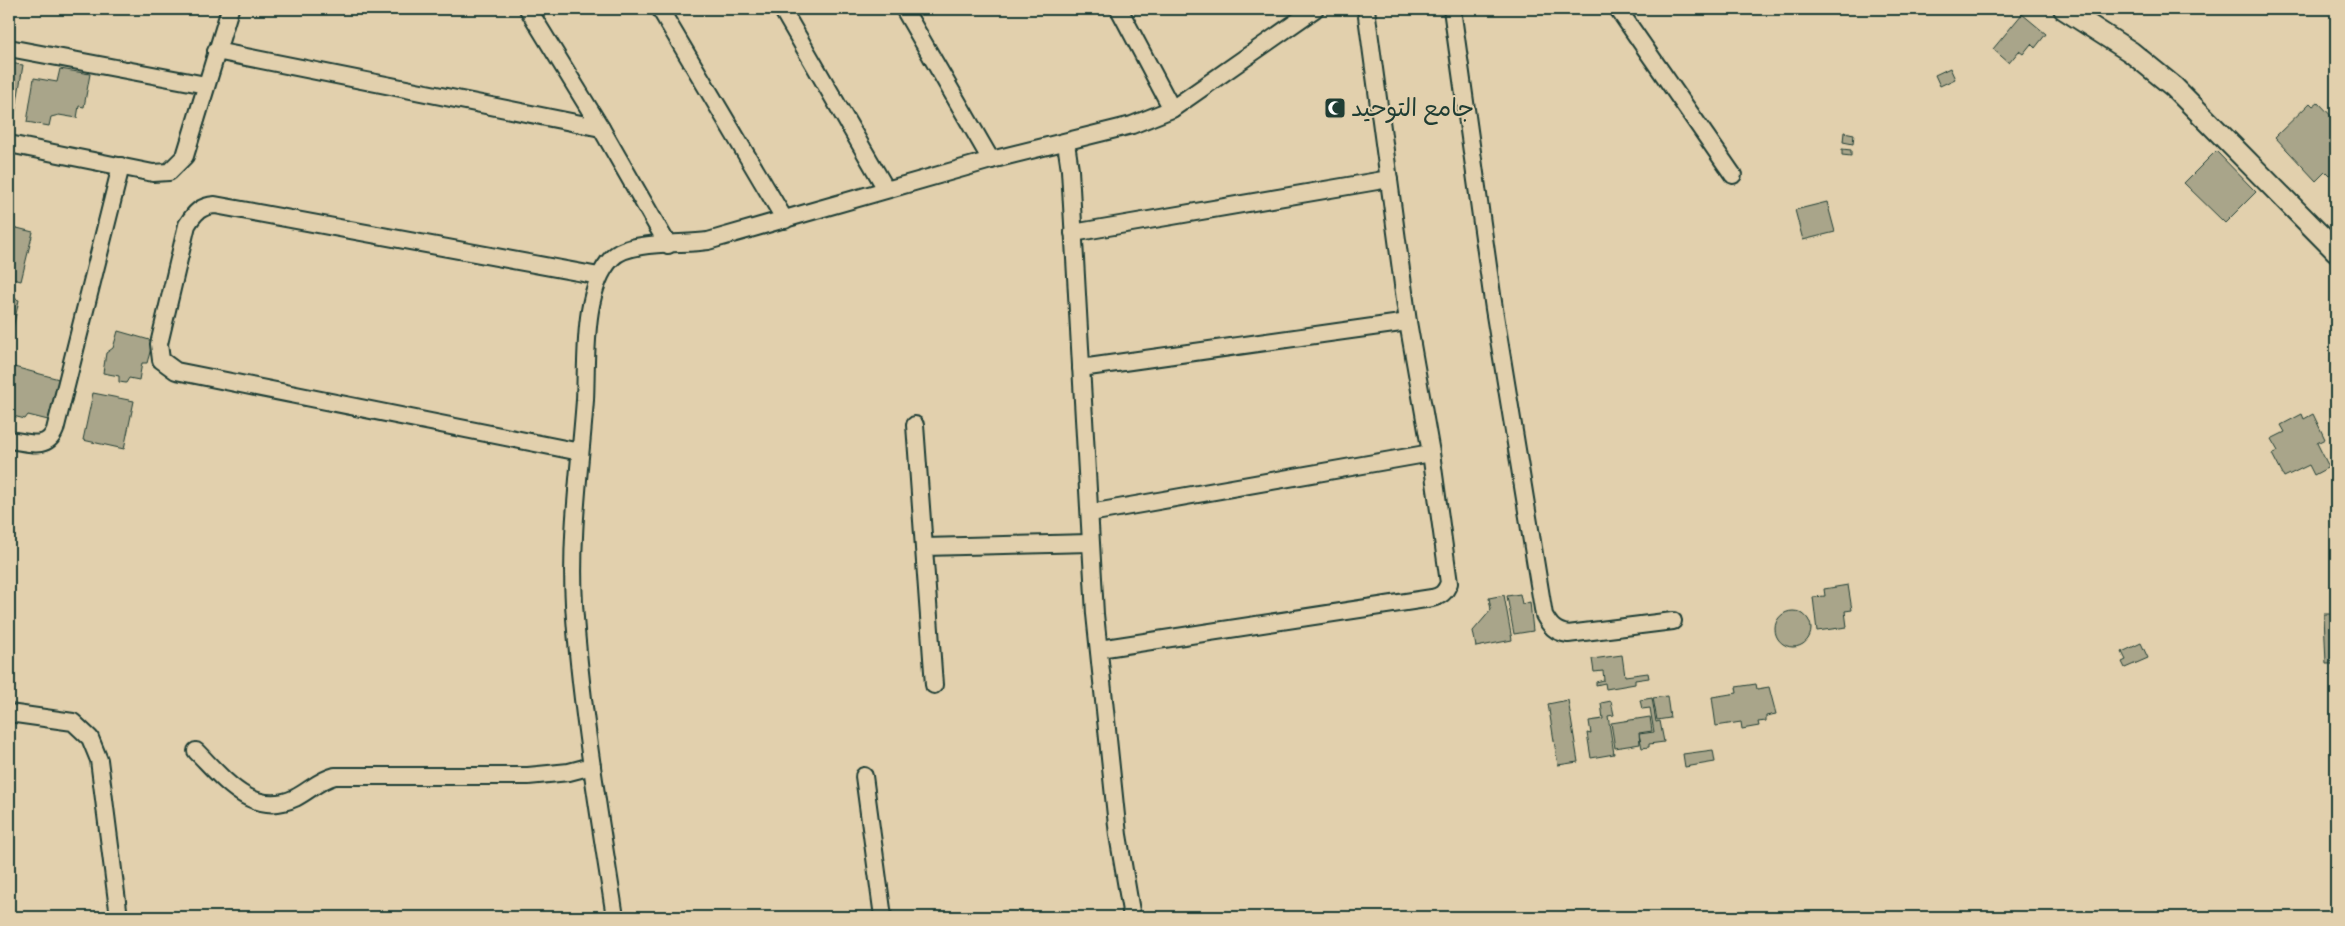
<svg xmlns="http://www.w3.org/2000/svg" width="2345" height="926" viewBox="0 0 2345 926" font-family="Caveat,'Playpen Sans Arabic',sans-serif">
	<style>
		.building { fill: #a9a58a; stroke: #1f3d34 }
		.lines { fill: none; stroke-linecap: round; stroke-linejoin: round }
		.minor-casing { stroke: #1f3d34; stroke-width: 20 }
		.tertiary-casing { stroke: #1f3d34; stroke-width: 24 }
		.minor { stroke: #e2d0ad; stroke-width: 16 }
		.tertiary { stroke: #e2d0ad; stroke-width: 20 }
		.labels { text-anchor: middle; dominant-baseline: central; stroke-width: 4; stroke-linejoin: round; paint-order: stroke }
		.poi-label { font-size: 24px; fill: #1f3d34; stroke: #e2d0ad; text-anchor: start }
	</style>
	<rect width="100%" height="100%" fill="#e2d0ad"/>
	<filter id="ink" filterUnits="userSpaceOnUse"><feTurbulence type="fractalNoise" baseFrequency=".02" numOctaves="2"/><feDisplacementMap in="SourceGraphic" scale="10" xChannelSelector="R" yChannelSelector="G"/><feConvolveMatrix kernelMatrix="1 2 1 2 8 2 1 2 1" color-interpolation-filters="sRGB"/></filter>
	<g filter="url(#ink)">
		<!-- building -->
		<g class="building">
			<polygon points="2022,14 2046,34 2035,48 2031,44 2023,54 2019,51 2009,63 1993,49"/>
			<polygon points="9,63 23,65 14,121 9,120"/>
			<polygon points="1950,68 1955,79 1940,86 1935,75"/>
			<polygon points="60,69 90,74 84,107 79,106 77,118 59,115 51,117 49,126 27,122 34,78 57,82"/>
			<polygon points="2318,102 2336,121 2336,170 2329,176 2325,172 2316,181 2275,137 2310,103 2313,106"/>
			<polygon points="1844,132 1854,134 1853,144 1843,142"/>
			<polygon points="1842,149 1851,150 1851,156 1842,155"/>
			<polygon points="2216,151 2256,192 2225,223 2184,183"/>
			<polygon points="1827,202 1835,232 1803,240 1795,210"/>
			<polygon points="9,226 33,232 21,281 9,278"/>
			<polygon points="9,297 19,300 12,333 9,332"/>
			<polygon points="118,331 153,341 147,363 142,363 139,380 129,378 126,383 119,382 119,376 103,373 106,353 113,348"/>
			<polygon points="14,367 59,379 48,420 28,415 25,419 9,415 9,379"/>
			<polygon points="93,393 134,401 124,449 83,440"/>
			<polygon points="2302,414 2304,419 2313,414 2325,439 2317,443 2329,467 2314,475 2309,465 2284,477 2272,454 2278,451 2271,439 2285,432 2281,425"/>
			<polygon points="1848,585 1852,610 1845,611 1847,627 1817,631 1813,597 1825,596 1824,589"/>
			<polygon points="1520,594 1522,604 1530,602 1533,631 1514,634 1507,596"/>
			<polygon points="1504,595 1512,640 1476,647 1473,631 1491,610 1489,598"/>
			<polygon points="2333,603 2336,603 2336,664 2326,664 2324,614 2334,614"/>
			<circle cx="1793" cy="629" r="18"/>
			<polygon points="2141,643 2148,658 2125,668 2122,662 2126,660 2122,652"/>
			<polygon points="1622,655 1625,676 1648,673 1649,678 1635,680 1635,684 1606,689 1605,683 1596,685 1596,682 1604,680 1603,671 1594,672 1592,659"/>
			<polygon points="1756,684 1757,689 1769,687 1776,714 1766,716 1766,721 1758,722 1759,726 1742,729 1741,722 1716,726 1712,697 1737,693 1736,687"/>
			<polygon points="1667,696 1670,718 1657,720 1653,698"/>
			<polygon points="1652,698 1656,722 1660,721 1664,742 1649,744 1649,747 1642,748 1639,734 1654,732 1650,708 1642,709 1640,700"/>
			<polygon points="1568,700 1578,762 1558,765 1548,704"/>
			<polygon points="1611,701 1614,715 1608,716 1614,754 1591,758 1587,733 1591,734 1589,721 1603,719 1601,703"/>
			<polygon points="1650,717 1652,731 1639,733 1640,744 1615,748 1611,723"/>
			<polygon points="1713,750 1715,762 1685,767 1683,754"/>
		</g>
		<g class="lines">
			<!-- minor casing -->
			<g class="minor-casing">
				<g id="minor">
					<polyline points="528,9 601,128 668,245"/>
					<polyline points="660,9 785,220"/>
					<polyline points="782,9 886,189"/>
					<polyline points="904,9 991,160"/>
					<polyline points="1119,9 1172,109"/>
					<path d="M1452,9L1494,309L1544,615C1550,626 1555,632 1568,634L1673,621"/>
					<polyline points="1618,9 1733,175"/>
					<polyline points="9,48 206,85"/>
					<polyline points="216,51 601,128"/>
					<polyline points="1066,143 1070,170 1095,614 1118,835 1132,917"/>
					<polyline points="9,144 153,173 169,172 185,156 230,9"/>
					<polyline points="1073,233 1389,179"/>
					<polyline points="1081,368 1408,322"/>
					<polyline points="915,425 934,685"/>
					<path d="M9,440C27,442 47,451 55,430L121,166"/>
					<path d="M580,452L176,371L161,360L159,344L187,225C195,212 201,206 215,205L599,276"/>
					<polyline points="1090,513 1431,453"/>
					<polyline points="924,547 1090,543"/>
					<path d="M1099,649L1432,598C1441,596 1445,593 1449,583L1431,453L1408,322L1366,9"/>
					<polyline points="9,713 73,722 90,738 99,760 119,917"/>
					<path d="M196,751C223,778 252,818 295,798C309,791 319,780 335,776H528L569,772L592,766"/>
					<polyline points="864,776 883,917"/>
					<path d="M615,917C599,813 581,709 574,604C570,536 580,467 585,400C587,360 582,289 612,258C629,240 682,245 708,241L991,160L1132,125L1172,109L1315,9"/>
				</g>
			</g>
			<!-- tertiary casing -->
			<g class="tertiary-casing">
				<polyline id="tertiary" points="2064,9 2131,52 2174,87 2336,251"/>
			</g>
			<!-- minor -->
			<use href="#minor" class="minor"/>
			<!-- tertiary -->
			<use href="#tertiary" class="tertiary"/>
		</g>
	</g>
	<!-- icons -->
	<defs>
		<g id="mosque-square" transform="scale(1.125)"><rect x="-9" y="-9" width="18" height="18" rx="4" fill="#1f3d34" stroke="#e2d0ad"/><path d="M3.5-4.9A6 6 0 1 0 3.5 4.9A5 5 0 1 1 3.5-4.9Z" fill="#fff"/></g>
	</defs>
	<g fill-rule="evenodd">
		<use href="#mosque-square" x="1335" y="108"/>
	</g>
	<g class="labels">
		<!-- poi labels -->
		<g class="poi-label">
			<text x="1351" y="108">جامع التوحيد</text>
		</g>
	</g>
	<!-- margin -->
	<rect width="2345" height="926" fill="none" stroke="#e2d0ad" stroke-width="30"/>
	<rect x="15" y="15" width="2315" height="896" fill="none" stroke="#1f3d34" stroke-width="2" filter="url(#ink)"/>
</svg>
